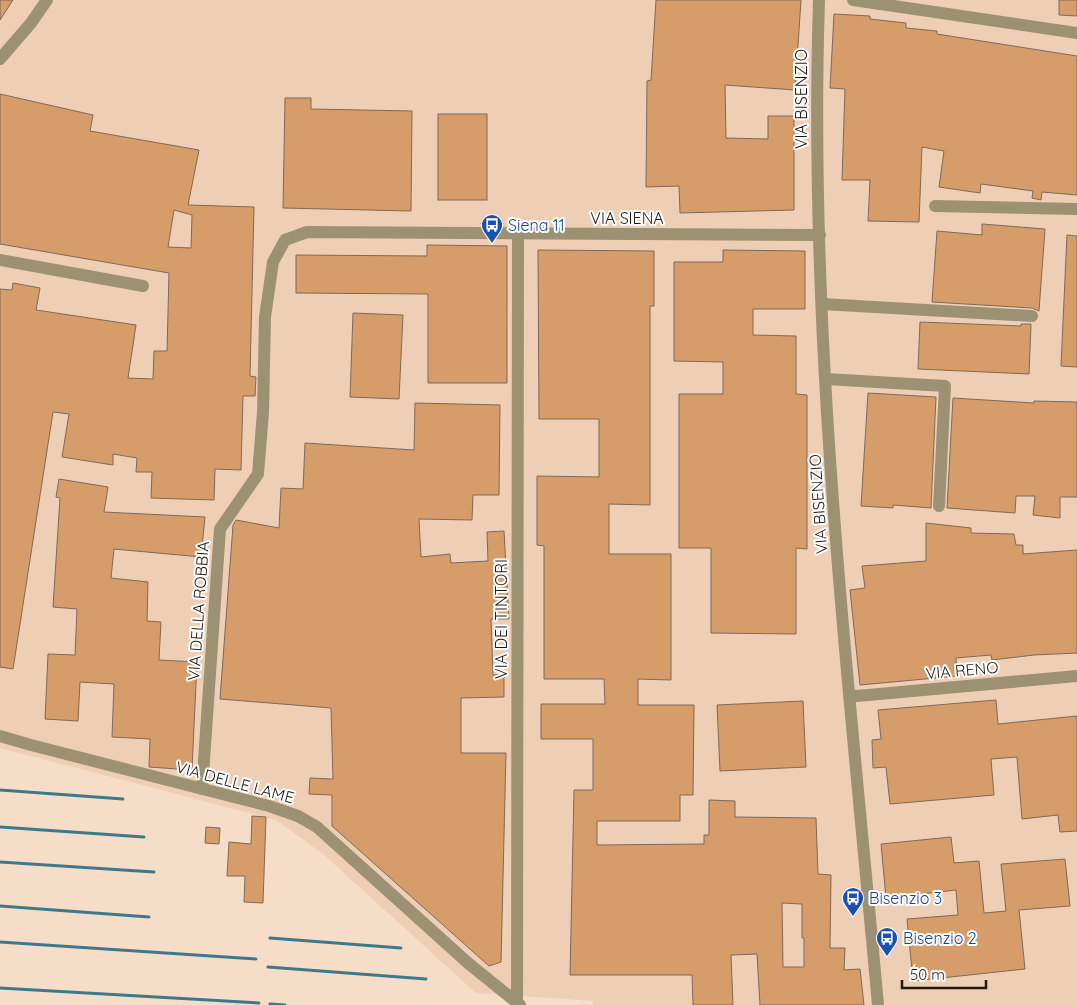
<svg xmlns="http://www.w3.org/2000/svg" width="1077" height="1005" viewBox="0 0 1077 1005" font-family="Quicksand,sans-serif">
	<style>
		.built { fill: #eecfb6 }
		.lines { fill: none; stroke-linecap: round; stroke-linejoin: round }
		.stream { stroke: #3d798b; stroke-width: 3 }
		.building { fill: #d69c6a; stroke: #7f6957; fill-rule: evenodd }
		.minor { stroke: #9d9174; stroke-width: 12 }
		.labels { text-anchor: middle; dominant-baseline: central; stroke-width: 4; stroke-linejoin: round; paint-order: stroke }
		.street-label { font-size: 16px; fill: #211810; stroke: #fff }
		.transit-label { font-size: 16px; fill: #164399; stroke: #fff; text-anchor: start }
	</style>
	<rect width="100%" height="100%" fill="#f6ddc8"/>
	<!-- built -->
	<polygon class="built" points="0,0 1077,0 1077,1005 594,1005 593,1001 476,993 323,854 276,820 0,748"/>
	<g class="lines">
		<!-- stream -->
		<g class="stream">
			<polyline points="0,790 123,799"/>
			<polyline points="0,827 144,837"/>
			<polyline points="0,862 154,872"/>
			<polyline points="0,906 149,917"/>
			<polyline points="270,938 401,948"/>
			<polyline points="0,942 256,959"/>
			<polyline points="268,967 426,979"/>
			<polyline points="0,988 259,1003"/>
			<polyline points="270,1004 285,1005"/>
		</g>
	</g>
	<!-- building -->
	<g class="building">
		<polygon points="0,0 13,0 0,20"/>
		<polygon points="656,0 801,0 795,90 725,85 726,138 768,139 768,116 794,116 794,210 680,213 679,186 646,187 647,81 651,80"/>
		<polygon points="1059,0 1077,0 1077,16 1059,15"/>
		<polygon points="834,14 870,16 870,19 906,23 906,28 937,31 937,34 1077,56 1077,195 1042,192 1041,200 1032,198 1033,191 981,184 980,193 939,187 944,151 922,147 919,222 868,221 870,180 842,180 845,89 830,88"/>
		<path d="M0,94L93,115L90,131L199,150L188,205L254,207L250,376L256,377L255,396H243L241,470L215,469L214,500L151,498L152,472H136L137,458L113,454V465L62,457L69,414L53,412L13,669L0,667V289L12,290L13,283L40,288L36,310L136,325L128,378L153,379L154,351H167L169,273L0,244ZM174,210L192,215L191,248L168,247Z"/>
		<polygon points="285,98 311,98 311,109 412,111 411,211 283,208"/>
		<rect x="438" y="114" width="49" height="86"/>
		<polygon points="982,224 1045,229 1039,311 1032,308 932,302 937,231 982,235"/>
		<polygon points="1067,235 1077,236 1077,367 1061,366"/>
		<polygon points="427,245 507,246 507,383 428,383 428,294 296,293 296,255 427,256"/>
		<path d="M538,250L654,251V306H650V505L609,504V554H671V680L638,679V705H694L693,795H680V821H597V845L704,844V835H709V800L735,801V817L816,818L818,874L831,875L830,948H845L844,970L860,969L864,1005H760L757,954L731,955L733,1005H693L692,975H570L574,790H593V739H541V704H605L604,679H544V546L537,545V476L599,477V419H539ZM782,903L802,904V938H804V967H783Z"/>
		<polygon points="723,250 805,251 805,309 753,309 753,335 796,336 796,394 807,395 807,549 796,548 796,634 711,633 711,548 679,548 679,394 723,394 723,362 674,361 674,262 723,262"/>
		<polygon points="353,313 403,315 399,399 350,397"/>
		<polygon points="920,322 1021,326 1021,324 1031,324 1029,374 918,369"/>
		<polygon points="868,393 936,397 931,508 893,505 893,508 861,506"/>
		<polygon points="953,398 1034,403 1034,401 1077,402 1077,497 1060,497 1060,518 1033,515 1035,496 1016,496 1015,513 947,508"/>
		<polygon points="415,403 500,405 499,495 473,495 472,520 419,519 421,557 450,554 451,563 488,561 487,532 504,531 509,619 491,619 493,675 504,674 504,697 461,698 461,753 506,753 501,962 489,966 332,826 332,795 309,794 310,778 333,779 331,708 220,699 233,525 236,520 279,528 281,488 303,489 305,443 414,450"/>
		<polygon points="59,479 108,487 104,512 205,517 201,557 114,549 111,578 148,582 147,621 161,622 159,660 197,662 192,770 149,767 150,739 112,737 114,684 80,682 78,721 45,719 48,654 75,655 77,609 53,607 60,498 56,497"/>
		<polygon points="926,523 971,528 971,533 1014,534 1016,545 1023,545 1023,554 1077,550 1077,653 1034,655 992,660 991,655 956,658 957,676 860,685 850,590 865,588 862,566 926,561"/>
		<polygon points="996,700 998,724 1077,716 1077,831 1060,832 1058,815 1022,819 1017,757 991,759 994,795 890,804 886,767 873,768 872,740 881,739 878,710"/>
		<polygon points="803,701 806,767 720,771 717,705"/>
		<polygon points="252,816 266,817 263,903 244,902 245,876 227,876 229,842 251,844"/>
		<polygon points="206,827 220,828 219,844 205,843"/>
		<polygon points="951,837 954,863 979,861 984,913 1006,911 1001,864 1065,859 1070,906 1019,910 1025,969 913,981 907,919 958,915 956,890 886,898 881,844"/>
	</g>
	<g class="lines">
		<!-- minor -->
		<g class="minor">
			<path d="M819,0C808,336 848,671 878,1005"/>
			<polyline points="853,0 1077,33"/>
			<polyline points="0,59 31,23 47,0"/>
			<polyline points="935,206 1077,209"/>
			<polyline points="0,260 143,286"/>
			<polyline points="822,304 1032,316"/>
			<polyline points="826,379 945,386 939,506"/>
			<polyline points="850,695 857,696 1077,676"/>
			<polyline points="0,736 31,745 269,806 298,816 317,827 468,963 520,1005"/>
			<polyline points="202,789 220,529 258,474 263,412 265,317 273,262 285,240 307,232 820,235"/>
			<polyline points="517,1003 518,234"/>
		</g>
	</g>
	<!-- icons -->
	<defs>
		<g id="bus-pin" transform="scale(1.125)"><path d="M0 17L-7.5 6A9.5 9.5 0 1 1 7.5 6Z" fill="#1a4fb4" stroke="#fff"/><path d="M-5-6H5V4H4V6H2V4H-2V6H-4V4H-5ZM-3.5-4V0h7V-4ZM-3.5 1.2v1.5H-2V1.2ZM2 1.2v1.5H3.5V1.2Z" fill="#fff"/></g>
	</defs>
	<g fill-rule="evenodd">
		<use href="#bus-pin" x="492" y="225"/>
		<use href="#bus-pin" x="853" y="898"/>
		<use href="#bus-pin" x="887" y="938"/>
	</g>
	<g class="labels">
		<!-- street labels -->
		<g class="street-label">
			<text transform="translate(801 99) rotate(-90)">VIA BISENZIO</text>
			<text x="627" y="218">VIA SIENA</text>
			<text transform="translate(818 504) rotate(-94)">VIA BISENZIO</text>
			<text transform="translate(198 611) rotate(-86)">VIA DELLA ROBBIA</text>
			<text transform="translate(501 619) rotate(-90)">VIA DEI TINTORI</text>
			<text transform="translate(962 670) rotate(-5)">VIA RENO</text>
			<text transform="translate(235 782) rotate(15)">VIA DELLE LAME</text>
		</g>
		<!-- transit labels -->
		<g class="transit-label">
			<text x="508" y="225">Siena 11</text>
			<text x="869" y="898">Bisenzio 3</text>
			<text x="903" y="938">Bisenzio 2</text>
		</g>
	</g>
	<!-- scale -->
	<path d="M902 980v8h84v-8" fill="none" stroke="#211810" stroke-width="2.5"/>
	<text x="910" y="980" font-size="15" fill="#211810" stroke="#ffffff" stroke-width="4" paint-order="stroke">50 m</text>
</svg>
